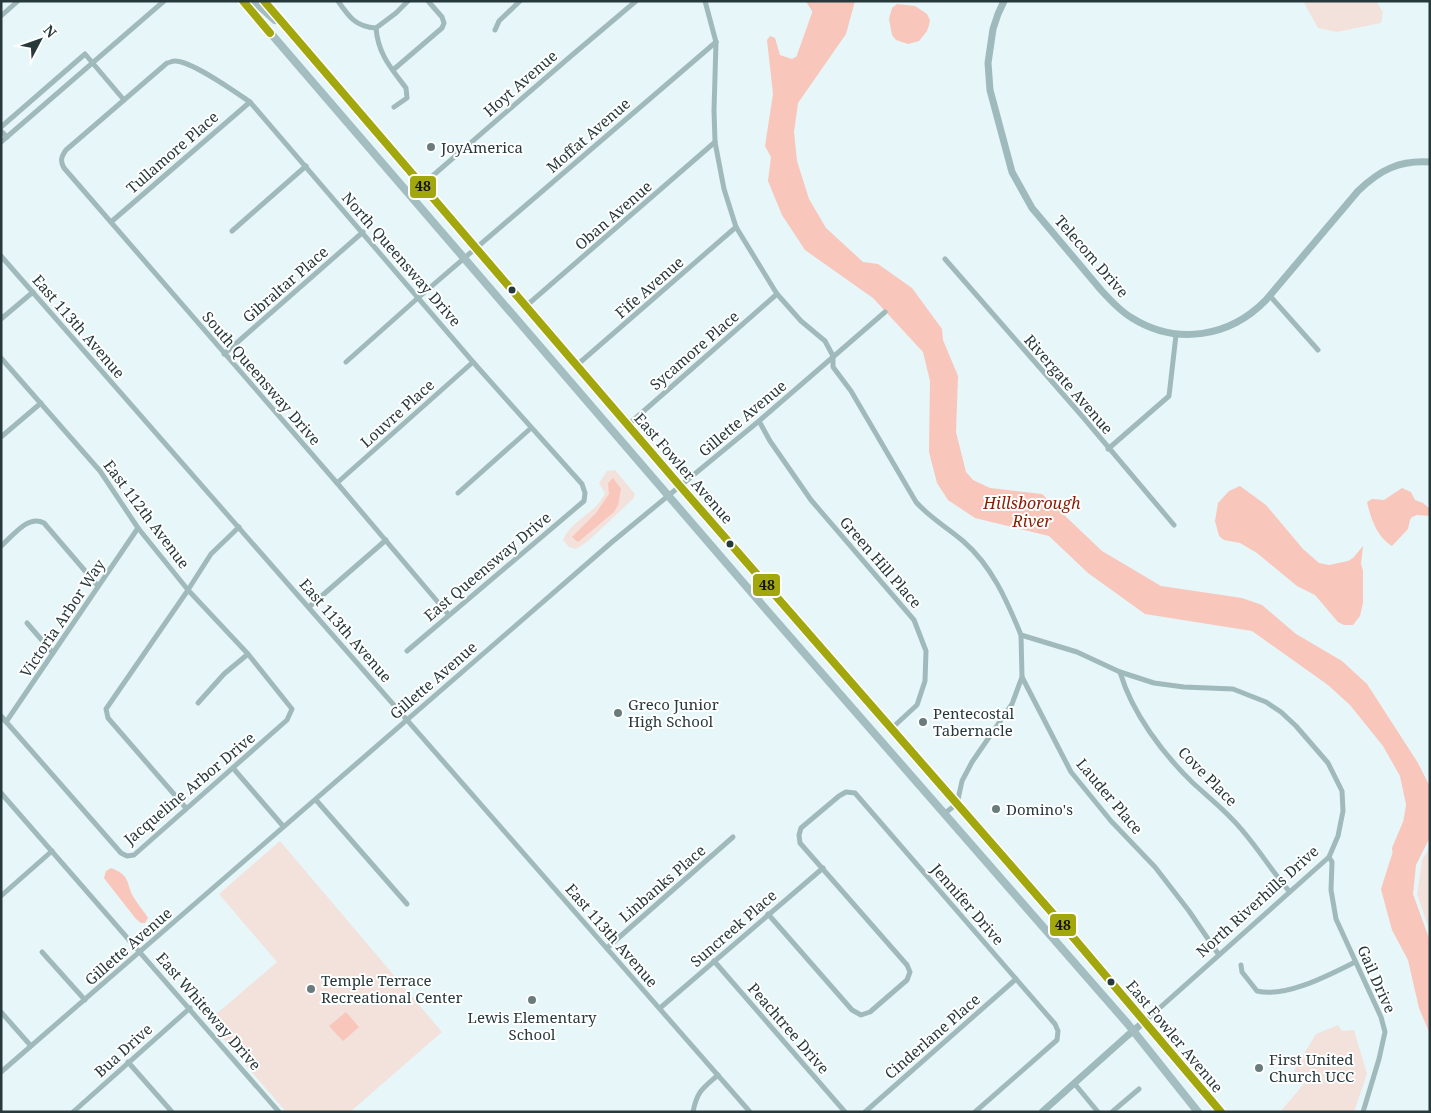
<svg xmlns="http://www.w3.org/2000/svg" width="1431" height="1113" viewBox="0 0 1431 1113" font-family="'Noto Serif',serif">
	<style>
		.green { fill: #f3e2dc }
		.water { fill: #f8c6ba }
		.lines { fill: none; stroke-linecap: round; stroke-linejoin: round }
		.river { stroke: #f8c6ba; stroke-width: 10 }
		.street { stroke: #a0babc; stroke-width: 5 }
		.secondary { stroke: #9ebabc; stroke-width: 7 }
		.primary { stroke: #a4bdc0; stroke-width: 8 }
		.bus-1-casing { stroke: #fff; stroke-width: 11 }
		.bus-1 { stroke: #a3a70e; stroke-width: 8 }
		.poi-dot { fill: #6a7b7c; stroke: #fff; stroke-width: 2 }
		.bus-dot { fill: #27393a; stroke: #fff; stroke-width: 2 }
		.labels { text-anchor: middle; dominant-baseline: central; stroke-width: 4; stroke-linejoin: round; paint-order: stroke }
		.street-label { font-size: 15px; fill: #27393a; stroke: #fff }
		.poi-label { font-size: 15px; fill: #27393a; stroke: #fff; text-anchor: start }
		.water-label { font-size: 16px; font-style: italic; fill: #881b01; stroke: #fff }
		.line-badge { stroke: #fff; stroke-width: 2 }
		.pale-badge-label { font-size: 14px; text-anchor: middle; font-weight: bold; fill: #111 }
	</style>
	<rect width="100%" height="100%" fill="#e7f6f8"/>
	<!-- green -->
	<g class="green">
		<polygon points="1303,1 1376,1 1383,12 1381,23 1337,32 1318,28"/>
		<path d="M615,470L635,494L633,499L587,542L576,549L569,547L563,540C571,520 597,513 605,493L599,483L607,471Z"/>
		<polygon points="280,841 442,1032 350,1112 286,1112 208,1021 277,962 219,894"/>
		<polygon points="1430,847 1430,932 1417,894 1422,860"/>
		<polygon points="1338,1025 1342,1031 1354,1030 1367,1074 1354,1112 1280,1112 1303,1085 1301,1079 1294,1070 1316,1034"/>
	</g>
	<!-- water -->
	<g class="water">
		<polygon points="804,1 855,1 846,34 798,103 794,132 797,161 809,199 826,228 863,262 878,264 912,288 942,329 943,340 958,376 956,432 966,472 973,480 990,488 1042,494 1102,551 1161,586 1242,598 1262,605 1296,634 1342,661 1367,684 1418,763 1430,787 1430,837 1416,865 1413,894 1430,941 1430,1034 1419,1008 1408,960 1392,930 1381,889 1395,845 1411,828 1400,776 1383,746 1350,705 1328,685 1252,631 1145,614 1088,573 1049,536 975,518 948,500 937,483 929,452 930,381 923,352 873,298 805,250 782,215 768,181 771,157 765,146 773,94 767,40 770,36 775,38 780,55 792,59 801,54 819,22 807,3"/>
		<polygon points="897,4 915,6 927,14 930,20 929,25 927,31 919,41 908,44 896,40 892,35 889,19 892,8"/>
		<polygon points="613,478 621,489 618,505 614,512 578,542 572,537 596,513 609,494 608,483"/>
		<polygon points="1240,486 1266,505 1303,549 1319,563 1329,565 1348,561 1353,558 1363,546 1361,564 1363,571 1363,603 1360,616 1353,625 1344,625 1338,622 1315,595 1297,586 1257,553 1240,543 1224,540 1219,536 1215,521 1218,503 1229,491"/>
		<path d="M1402,488L1411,492L1415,500L1423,503L1430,509V516L1417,515L1412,517L1410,520L1408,529L1392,546C1377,537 1371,519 1367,502L1372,499L1384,500Z"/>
		<path d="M111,868C132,876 125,883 134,898C138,905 144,911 148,918L145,923H141L136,919L107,882L104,878L106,871Z"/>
		<polygon points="346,1012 359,1027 343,1041 329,1026"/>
	</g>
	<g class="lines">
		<!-- river -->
		<g class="river">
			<polyline points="802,56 818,11 814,1"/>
			<polyline points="1397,849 1408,823 1411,806"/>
		</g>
		<!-- street -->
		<g class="street">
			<path d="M338,1C349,17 356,27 376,28L396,13L408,1"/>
			<path d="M705,1L716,42L714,110L715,142L724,189L736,227L777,294L801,321L825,341L833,356V367L851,391L916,502C930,518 948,528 963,541C992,566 1007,601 1021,635L1077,652L1120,672L1154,683L1184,687L1233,689L1266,702L1281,712L1296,726L1328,763L1342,791L1343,811L1338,836L1329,857L1145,1021"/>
			<polyline points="1,16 18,1"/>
			<path d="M376,28C378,54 391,68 406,88L407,98L394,107"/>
			<polyline points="495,30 499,21 520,1"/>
			<polyline points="393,70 442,28 444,23 442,17 428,1"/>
			<polyline points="1,127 85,54 124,100"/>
			<polyline points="1,131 7,137"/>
			<polyline points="1,142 164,1"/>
			<polyline points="422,185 571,56 636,1"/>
			<polyline points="111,222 250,102"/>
			<polyline points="232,231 306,166"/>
			<polyline points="1,256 750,1112"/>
			<polyline points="945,259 1082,416 1174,525"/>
			<polyline points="1270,296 1318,350"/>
			<polyline points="526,306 715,142"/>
			<polyline points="1,319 33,292"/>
			<polyline points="224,354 363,232"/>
			<polyline points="1,358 100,471 138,528 188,590 248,654 292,709 287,720 134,855 127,856 121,853 1,716"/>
			<polyline points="346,362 419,297 716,42"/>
			<polyline points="577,365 736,227"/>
			<polyline points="759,421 770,441 811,500 914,620 926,651 925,681 917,705 892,728"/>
			<polyline points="629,424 777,294"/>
			<polyline points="1,437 41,403"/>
			<polyline points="1108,449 1169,396 1176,335"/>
			<polyline points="337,483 473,362"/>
			<polyline points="458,493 531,428"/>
			<path d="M1,546C13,536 28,514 44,523L98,586"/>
			<polyline points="309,607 386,540"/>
			<polyline points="27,623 53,653"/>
			<polyline points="1021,635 1022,677 1071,772 1111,821 1155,867 1189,911 1219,955"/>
			<path d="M407,651L584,501L585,493L582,484L473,362L250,102C235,92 191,60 174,61C173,61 168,63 167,63L66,150C61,157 60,161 64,168L337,483L448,614"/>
			<path d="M1120,672C1132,713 1163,754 1193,783C1206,795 1220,806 1232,819C1254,841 1269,868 1289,891"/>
			<polyline points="198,703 224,674 248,654"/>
			<polyline points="6,722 138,528"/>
			<polyline points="233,768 283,826"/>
			<polyline points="1,793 279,1112"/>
			<polyline points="316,800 407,904"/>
			<polyline points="186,808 108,718 106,709 186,593 211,554 239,527"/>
			<polyline points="945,813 957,804 962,781 972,762 1012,704 1022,677"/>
			<polyline points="1329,857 1332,862 1331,890 1336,919 1381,1017 1385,1032 1379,1059 1363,1112"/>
			<polyline points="1,896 52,851"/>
			<polyline points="768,914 852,1010 861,1015 870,1012 907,980 910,972 907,965 800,843 799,835 801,828 839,796 846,792 855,793 1055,1024 1058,1031 1057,1040 975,1112"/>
			<polyline points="607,948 733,837"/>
			<polyline points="42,952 85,1000"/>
			<polyline points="714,961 845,1112"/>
			<path d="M1241,965L1242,972L1257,991C1286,998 1329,975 1355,962"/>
			<polyline points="660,1008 823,868"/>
			<polyline points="1,1012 31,1046"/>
			<polyline points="128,1062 172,1112"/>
			<polyline points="1,1072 612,542 759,421 885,312"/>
			<polyline points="1074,1083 1098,1112"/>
			<polyline points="73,1112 190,1008"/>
			<path d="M693,1112C697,1091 703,1088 718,1075"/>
			<polyline points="865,1112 1016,979"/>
			<polyline points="1112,1112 1139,1089"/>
		</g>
		<!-- secondary -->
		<g class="secondary">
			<path d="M1004,1L998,14L993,29L988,63L990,90L1012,172L1032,208L1101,290C1110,300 1120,311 1132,318C1177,346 1230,337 1266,300L1358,191C1380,170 1399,160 1430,162"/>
			<polyline points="1042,1112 1127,1036 1145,1021"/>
		</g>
		<!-- primary -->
		<g class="primary">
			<polyline points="243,1 764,607 1127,1023 1198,1112"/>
			<polyline points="254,1 275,20"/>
			<polyline points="264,1 680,486 1061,923 1221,1112"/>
		</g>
		<!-- bus-1 casing -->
		<g class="bus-1-casing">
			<g id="bus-1">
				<polyline points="243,1 270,33"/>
				<polyline points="264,1 680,486 1061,923 1221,1112"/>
			</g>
		</g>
		<!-- bus-1 -->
		<use href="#bus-1" class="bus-1"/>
	</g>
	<!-- markers -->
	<g class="poi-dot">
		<circle cx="431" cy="147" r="5"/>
		<circle cx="618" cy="713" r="5"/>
		<circle cx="923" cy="722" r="5"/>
		<circle cx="996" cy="809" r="5"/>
		<circle cx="311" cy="989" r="5"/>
		<circle cx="532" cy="1000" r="5"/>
		<circle cx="1259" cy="1068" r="5"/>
	</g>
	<g class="bus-dot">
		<circle cx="512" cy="290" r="4.5"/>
		<circle cx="730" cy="544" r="4.5"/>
		<circle cx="1111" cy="982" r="4.5"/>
	</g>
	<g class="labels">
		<!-- street labels -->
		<g class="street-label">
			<text transform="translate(520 83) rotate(-41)">Hoyt Avenue</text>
			<text transform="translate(588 135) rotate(-41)">Moffat Avenue</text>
			<text transform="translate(172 152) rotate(-41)">Tullamore Place</text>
			<text transform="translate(613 215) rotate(-41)">Oban Avenue</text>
			<text transform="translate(1092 256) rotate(49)">Telecom Drive</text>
			<text transform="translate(402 259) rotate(49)">North Queensway Drive</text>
			<text transform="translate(285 284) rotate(-41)">Gibraltar Place</text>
			<text transform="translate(649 287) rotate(-41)">Fife Avenue</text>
			<text transform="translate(79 326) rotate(49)">East 113th Avenue</text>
			<text transform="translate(694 350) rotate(-41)">Sycamore Place</text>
			<text transform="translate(262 378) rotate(49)">South Queensway Drive</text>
			<text transform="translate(1069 384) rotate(49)">Rivergate Avenue</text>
			<text transform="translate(397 413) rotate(-42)">Louvre Place</text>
			<text transform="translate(742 418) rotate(-40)">Gillette Avenue</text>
			<text transform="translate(684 468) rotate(49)">East Fowler Avenue</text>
			<text transform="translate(147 514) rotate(53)">East 112th Avenue</text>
			<text transform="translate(881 562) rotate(49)">Green Hill Place</text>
			<text transform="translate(487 566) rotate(-40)">East Queensway Drive</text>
			<text transform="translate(62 618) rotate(-56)">Victoria Arbor Way</text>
			<text transform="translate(346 630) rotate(49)">East 113th Avenue</text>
			<text transform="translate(433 680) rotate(-41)">Gillette Avenue</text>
			<text transform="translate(1208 776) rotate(45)">Cove Place</text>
			<text transform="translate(189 788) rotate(-40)">Jacqueline Arbor Drive</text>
			<text transform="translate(1110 796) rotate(50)">Lauder Place</text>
			<text transform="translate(662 883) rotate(-41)">Linbanks Place</text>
			<text transform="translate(1257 901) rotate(-42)">North Riverhills Drive</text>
			<text transform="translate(968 904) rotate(49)">Jennifer Drive</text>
			<text transform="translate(733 928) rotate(-41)">Suncreek Place</text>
			<text transform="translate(612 935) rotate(49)">East 113th Avenue</text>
			<text transform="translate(128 946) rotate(-41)">Gillette Avenue</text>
			<text transform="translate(1377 979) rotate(66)">Gail Drive</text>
			<text transform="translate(209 1011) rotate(49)">East Whiteway Drive</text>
			<text transform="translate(789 1028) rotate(49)">Peachtree Drive</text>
			<text transform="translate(932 1036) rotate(-41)">Cinderlane Place</text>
			<text transform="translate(1175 1036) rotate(50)">East Fowler Avenue</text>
			<text transform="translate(123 1050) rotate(-42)">Bua Drive</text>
		</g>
		<!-- poi labels -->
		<g class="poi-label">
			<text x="441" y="147">JoyAmerica</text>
			<text x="628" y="704">Greco Junior<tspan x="628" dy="17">High School</tspan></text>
			<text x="933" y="713">Pentecostal<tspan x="933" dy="17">Tabernacle</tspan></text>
			<text x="1006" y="809">Domino's</text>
			<text x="321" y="980">Temple Terrace<tspan x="321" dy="17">Recreational Center</tspan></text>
			<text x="532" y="1017" text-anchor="middle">Lewis Elementary<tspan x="532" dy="17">School</tspan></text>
			<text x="1269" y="1059">First United<tspan x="1269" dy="17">Church UCC</tspan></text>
		</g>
		<!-- water labels -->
		<g class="water-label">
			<text x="1032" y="503">Hillsborough<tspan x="1032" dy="18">River</tspan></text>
		</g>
	</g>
	<g class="line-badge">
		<rect x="409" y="175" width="28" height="24" rx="5" fill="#a3a70e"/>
		<rect x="752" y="573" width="29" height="24" rx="5" fill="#a3a70e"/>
		<rect x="1049" y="913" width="28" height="24" rx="5" fill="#a3a70e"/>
	</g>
	<g class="pale-badge-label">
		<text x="423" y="191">48</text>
		<text x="767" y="590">48</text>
		<text x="1063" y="930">48</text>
	</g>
	<!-- border -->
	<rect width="1431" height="1113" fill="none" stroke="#27393a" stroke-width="5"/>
	<!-- north arrow -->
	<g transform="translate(40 40) rotate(49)" stroke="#ffffff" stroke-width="4" paint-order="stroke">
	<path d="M0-4L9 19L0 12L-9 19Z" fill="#27393a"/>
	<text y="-8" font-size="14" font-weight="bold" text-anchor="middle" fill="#27393a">N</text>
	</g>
</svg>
